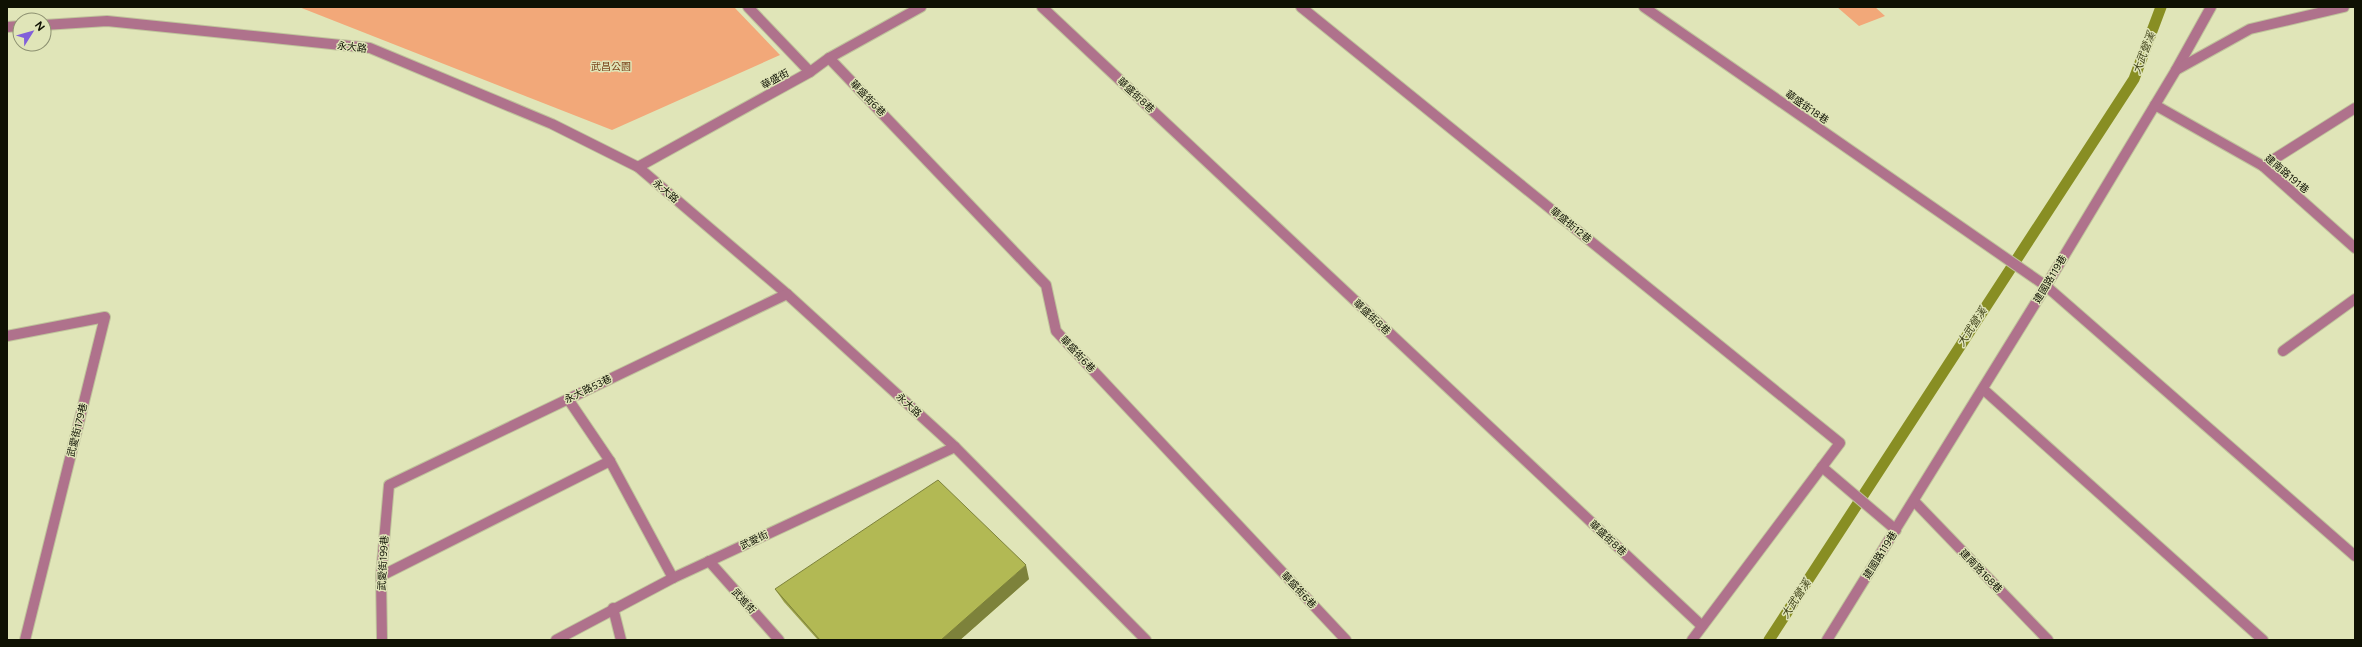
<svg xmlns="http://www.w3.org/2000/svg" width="2362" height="647" viewBox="0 0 2362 647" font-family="Figtree,'Noto Sans TC',sans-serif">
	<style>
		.green { fill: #f2a879 }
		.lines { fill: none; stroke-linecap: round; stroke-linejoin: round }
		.stream { stroke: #888e23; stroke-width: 11 }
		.street-casing { stroke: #bfc39b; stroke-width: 12 }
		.street { stroke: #af728c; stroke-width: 10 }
		.wall { fill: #999f48 }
		.shaded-wall { fill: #7d823b }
		.building { fill: #b2b954; stroke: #7d823b }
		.labels { text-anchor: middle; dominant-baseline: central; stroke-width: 3; stroke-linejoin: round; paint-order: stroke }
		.street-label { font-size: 10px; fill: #0f1103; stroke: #e0e5b8 }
		.park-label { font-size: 10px; fill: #7a421a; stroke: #e0e5b8 }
		.water-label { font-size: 11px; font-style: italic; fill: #42451b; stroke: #e0e5b8 }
	</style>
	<rect width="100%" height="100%" fill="#e0e5b8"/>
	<!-- green -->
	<g class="green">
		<polygon points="299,7 734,7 780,55 612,130"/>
		<polygon points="1837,7 1875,7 1885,16 1859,26"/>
	</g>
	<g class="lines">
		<!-- stream -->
		<polyline class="stream" points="1769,640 2134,79 2161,7"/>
		<!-- street casing -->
		<g class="street-casing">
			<g id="street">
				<polyline points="748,7 810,72"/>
				<polyline points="1042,7 1702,626"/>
				<polyline points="1301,7 1840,443 1692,640"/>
				<polyline points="1644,7 2046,286 2355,556"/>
				<polyline points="44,25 107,21 370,48 552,124 638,167 787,294 955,447 1146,640"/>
				<polyline points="7,27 20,26"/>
				<polyline points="829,58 1046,285 1056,331 1346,640"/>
				<polyline points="2176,70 2211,7"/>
				<polyline points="2155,105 2263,166 2355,248"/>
				<polyline points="2263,166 2355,108"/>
				<polyline points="638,167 810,72 829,58 921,7"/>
				<polyline points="7,336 105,317 25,640"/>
				<polyline points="2283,351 2355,299"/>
				<polyline points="1983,389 2263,640"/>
				<polyline points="568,399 610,461 673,578"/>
				<polyline points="1822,467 1896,530"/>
				<polyline points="1914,501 2048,640"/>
				<polyline points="709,561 779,640"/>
				<polyline points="381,576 610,461"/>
				<polyline points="613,608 621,640"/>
				<polyline points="382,640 381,576 389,485 787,294"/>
				<polyline points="556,640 673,578 955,447"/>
				<polyline points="1827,640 2046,286 2176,70 2250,29 2344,7"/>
			</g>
		</g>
		<!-- street -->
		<use href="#street" class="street"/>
	</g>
	<!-- wall -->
	<polygon class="wall" points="1029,579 960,640 818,640 784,602 775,589"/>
	<!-- shaded-wall -->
	<polygon class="shaded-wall" points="1026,565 1029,579 960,640 941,640"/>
	<!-- building -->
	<polygon class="building" points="938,480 1026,565 941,640 820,640 775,589"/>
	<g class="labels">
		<!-- street labels -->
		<g class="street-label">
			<text transform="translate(352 47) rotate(7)">永大路</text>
			<text transform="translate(775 79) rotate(-29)">華盛街</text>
			<text transform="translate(1136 95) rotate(43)">華盛街8巷</text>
			<text transform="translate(868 98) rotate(46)">華盛街6巷</text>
			<text transform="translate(1807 107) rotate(35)">華盛街18巷</text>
			<text transform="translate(2287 174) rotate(40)">建南路191巷</text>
			<text transform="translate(666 191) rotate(40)">永大路</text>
			<text transform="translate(1571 225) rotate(39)">華盛街12巷</text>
			<text transform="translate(2050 279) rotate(-59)">建國路119巷</text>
			<text transform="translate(1372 317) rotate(43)">華盛街8巷</text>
			<text transform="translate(1078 354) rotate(47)">華盛街6巷</text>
			<text transform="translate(588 389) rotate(-26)">永大路53巷</text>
			<text transform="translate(909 405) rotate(42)">永大路</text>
			<text transform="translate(77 430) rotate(-76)">武愛街179巷</text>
			<text transform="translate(1608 538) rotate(43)">華盛街8巷</text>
			<text transform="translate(754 540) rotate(-25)">武愛街</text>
			<text transform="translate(1880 555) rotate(-58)">建國路119巷</text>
			<text transform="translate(383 563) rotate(-87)">武愛街199巷</text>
			<text transform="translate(1981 571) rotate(46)">建南路168巷</text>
			<text transform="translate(1299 590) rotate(47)">華盛街6巷</text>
			<text transform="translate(744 601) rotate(48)">武進街</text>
		</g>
		<!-- park labels -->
		<g class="park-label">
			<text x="611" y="66">武昌公園</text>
		</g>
		<!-- water labels -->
		<g class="water-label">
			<text transform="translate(2144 53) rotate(-69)">大武營溪</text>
			<text transform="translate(1972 327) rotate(-57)">大武營溪</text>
			<text transform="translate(1796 599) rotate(-57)">大武營溪</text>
		</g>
	</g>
	<!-- border -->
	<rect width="2362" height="647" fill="none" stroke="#0f1103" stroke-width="16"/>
	<!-- north arrow -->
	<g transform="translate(32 32) rotate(53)"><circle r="19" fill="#e0e5b8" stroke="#8c9070"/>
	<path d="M0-3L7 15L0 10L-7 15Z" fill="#815fda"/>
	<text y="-6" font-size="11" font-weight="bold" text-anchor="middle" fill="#0f1103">N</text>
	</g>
</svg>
